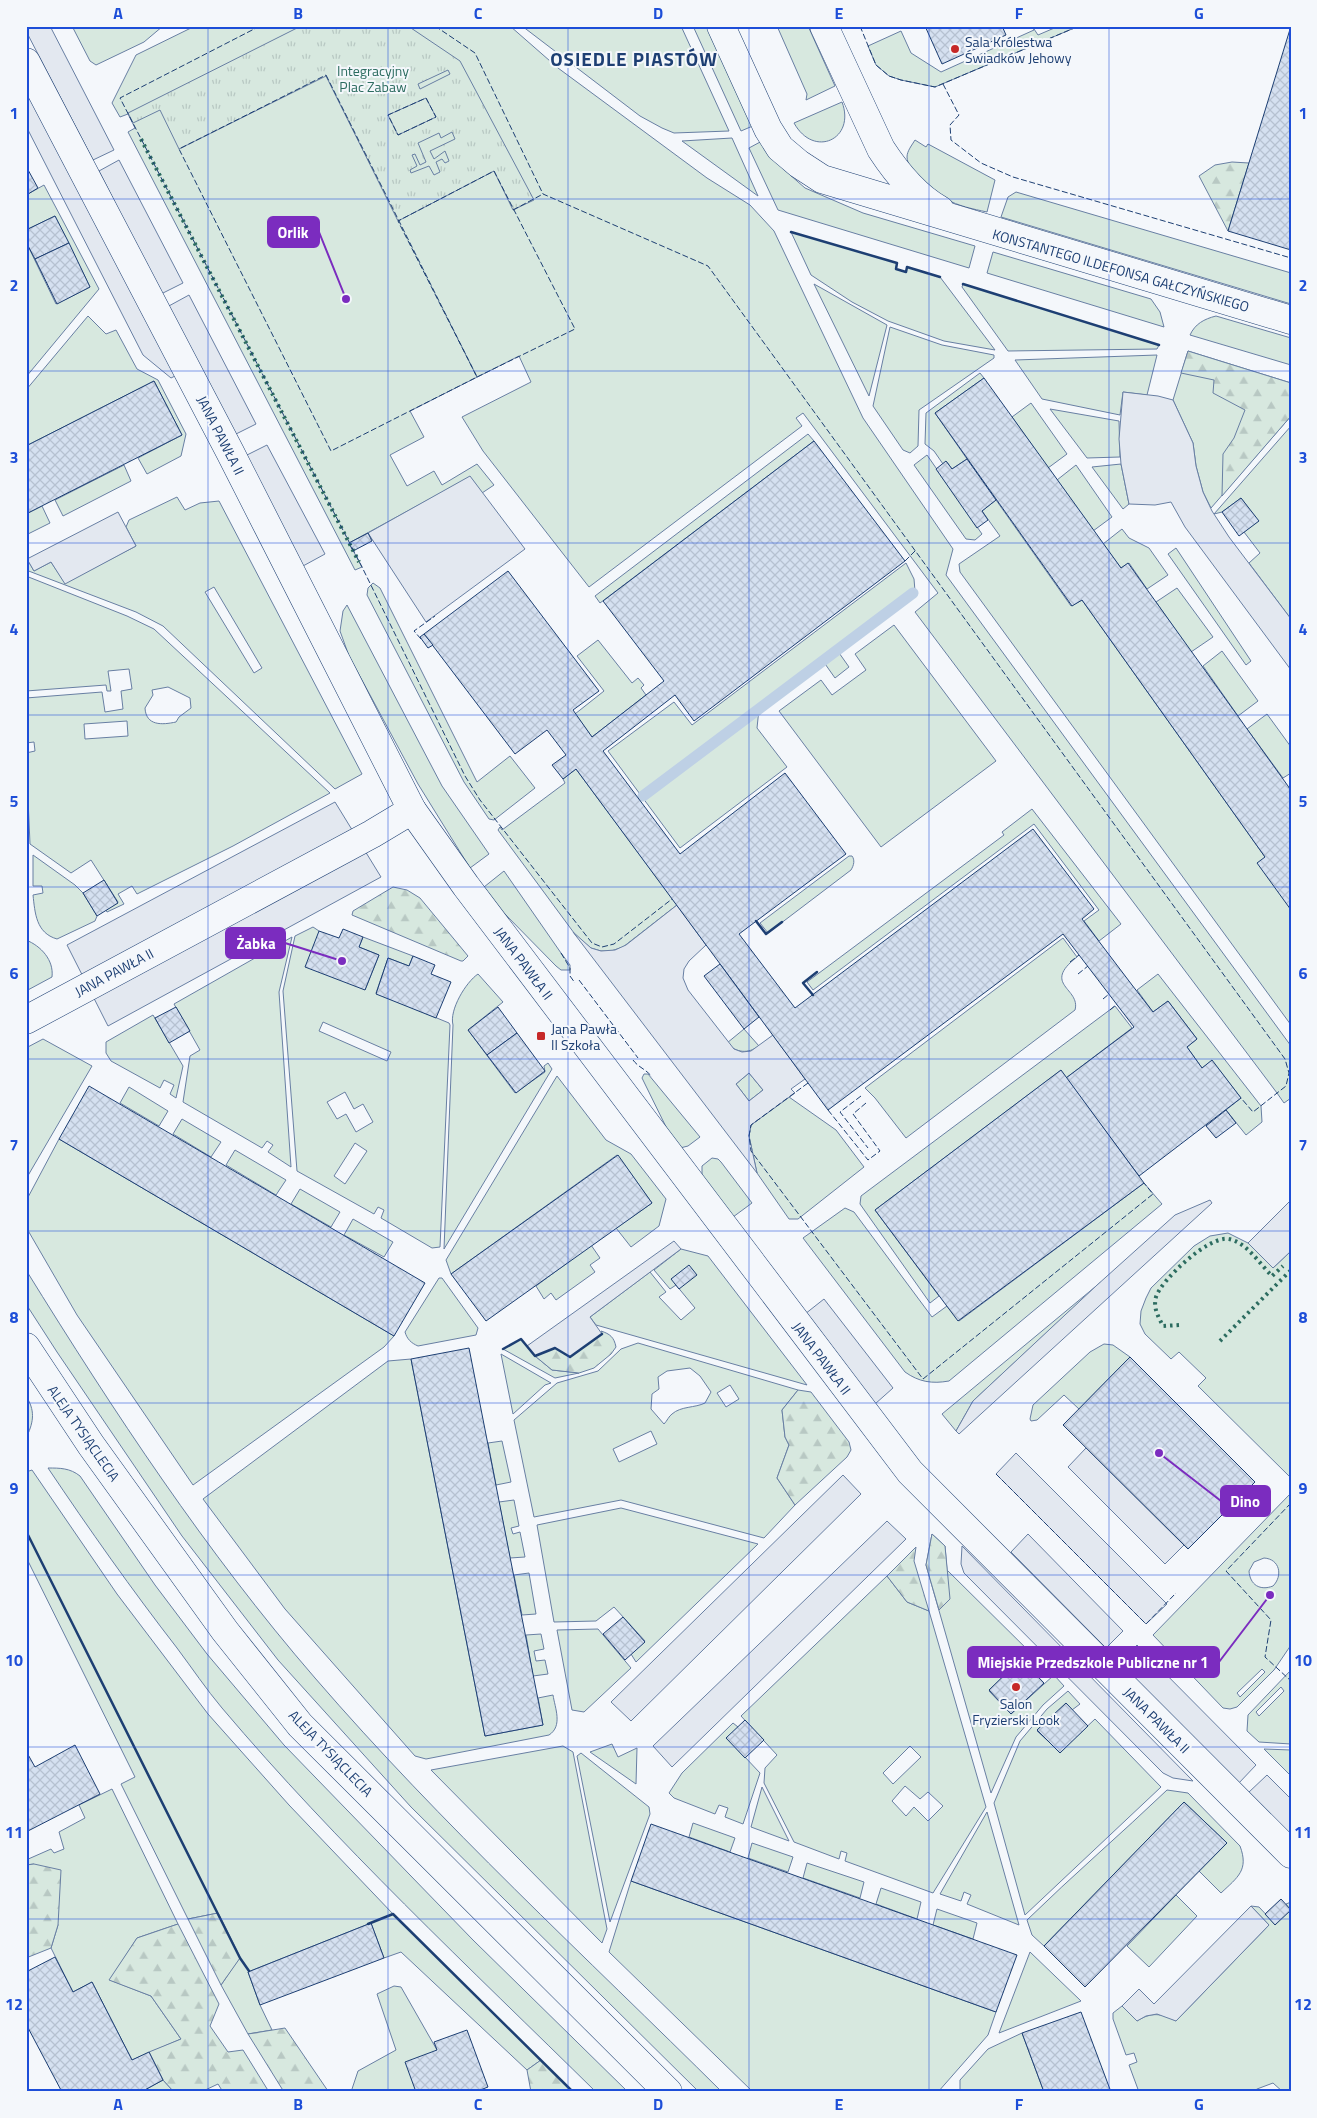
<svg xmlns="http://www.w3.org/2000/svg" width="1317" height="2118" viewBox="0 0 1317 2118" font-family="'Titillium Web',sans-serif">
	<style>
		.green { fill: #d7e8df; stroke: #687fa3; fill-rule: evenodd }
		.forest { fill: url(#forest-firs); stroke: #687fa3 }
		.park { fill: url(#park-tufts); stroke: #687fa3; fill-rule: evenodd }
		.parking { fill: #e3e8f0; stroke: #687fa3; fill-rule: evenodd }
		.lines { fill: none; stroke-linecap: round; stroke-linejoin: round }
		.stream { stroke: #bed0e5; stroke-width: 11 }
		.building { fill: url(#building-cross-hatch); stroke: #1d3f73 }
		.minor-casing { stroke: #1d3f73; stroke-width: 29 }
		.minor { stroke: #f4f7fb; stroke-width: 28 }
		.hedge { stroke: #2c6c60; stroke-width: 4; stroke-dasharray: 2.5 4; stroke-linecap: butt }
		.fence { stroke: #1d3f73; stroke-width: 1; stroke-dasharray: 6 2.5; stroke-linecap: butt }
		.wall { stroke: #1d3f73; stroke-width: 2.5 }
		.grid { fill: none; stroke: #1d4ed8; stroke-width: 1; stroke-opacity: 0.55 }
		.poi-dot { fill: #c62828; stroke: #f4f7fb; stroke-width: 2 }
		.labels { text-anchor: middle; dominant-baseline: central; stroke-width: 4; stroke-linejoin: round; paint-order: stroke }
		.poi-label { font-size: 14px; fill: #1d3f73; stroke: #f4f7fb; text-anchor: start }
		.park-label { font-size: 14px; fill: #2c6c60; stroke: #f4f7fb }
		.street-label { font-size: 14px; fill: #1d3f73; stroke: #f4f7fb }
		.district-label { font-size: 19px; font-weight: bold; letter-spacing: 1px; fill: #1d3f73; stroke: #f4f7fb }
		.leader { fill: none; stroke: #7b2cbf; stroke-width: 2 }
		.callout-dot { fill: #7b2cbf; stroke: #f4f7fb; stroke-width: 2 }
		.callout { fill: #7b2cbf; stroke: #7b2cbf; stroke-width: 2 }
		.callout-label { font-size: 15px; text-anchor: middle; font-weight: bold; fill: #fff }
		.neatline { fill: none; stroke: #1d4ed8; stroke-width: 2 }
		.grid-label { font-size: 16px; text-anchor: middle; font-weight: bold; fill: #1d4ed8 }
	</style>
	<defs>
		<pattern id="forest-firs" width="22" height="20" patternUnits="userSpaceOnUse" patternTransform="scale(1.25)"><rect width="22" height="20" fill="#d7e8df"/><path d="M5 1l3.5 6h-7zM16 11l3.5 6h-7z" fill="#b8c8c3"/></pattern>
		<pattern id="park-tufts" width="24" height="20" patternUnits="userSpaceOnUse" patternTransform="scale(1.25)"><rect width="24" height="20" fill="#d7e8df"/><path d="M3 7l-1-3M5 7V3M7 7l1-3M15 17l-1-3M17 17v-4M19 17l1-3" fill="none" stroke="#b8c8c3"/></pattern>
		<pattern id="building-cross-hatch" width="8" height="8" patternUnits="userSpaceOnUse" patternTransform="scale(1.25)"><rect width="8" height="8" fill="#d5e0f0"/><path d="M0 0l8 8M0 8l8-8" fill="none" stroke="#b6c1d1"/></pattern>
	</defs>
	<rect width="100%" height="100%" fill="#f4f7fb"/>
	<!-- green -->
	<g class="green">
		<polygon points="72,26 163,26 144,42 96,65 90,61"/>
		<polygon points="195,26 510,26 558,68 707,178 750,205 774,231 863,418 953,549 946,575 1291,1046 1291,1098 1284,1103 1277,1093 915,612 938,593 803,413 796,418 802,426 589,587 483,451 462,417 531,382 519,356 410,411 424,437 390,455 407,486 434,471 442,485 477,464 494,485 482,493 470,477 349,543 362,567 355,570 128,132 135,128 128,114 120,117 112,103 136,55"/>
		<polygon points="522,26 681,26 729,131 674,133 662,128 640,116"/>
		<polygon points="693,26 709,26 755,125 741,131"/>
		<polygon points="777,26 808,26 835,86 806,100 807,94"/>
		<polygon points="1032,26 1038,35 1059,26 1079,26 935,87 901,80 889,76 876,65 868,46 901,31 911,53 941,72 1034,30"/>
		<path d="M842,102C856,139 814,159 794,123Z"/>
		<polygon points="732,138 758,196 682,141"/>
		<path d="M915,140L926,147L928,144L995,180L987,212C973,209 958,206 946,199C934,193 907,171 907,157C907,151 912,145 915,140Z"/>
		<polygon points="762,141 781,167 805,188 863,213 975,246 969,268 778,210 749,148"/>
		<polygon points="44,185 99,289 26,377 26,242 56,304 90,287 55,216 26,230 26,191 28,194"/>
		<polygon points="1016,192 1291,273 1291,304 1001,217 1008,197"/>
		<polygon points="791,232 897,263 896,269 906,272 907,267 940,277 995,350 944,341 888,321 852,302 811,275"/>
		<polygon points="993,252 1151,299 1160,312 1164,327 987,273"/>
		<polygon points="814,284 887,325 869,396"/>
		<polygon points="963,284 1159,345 1157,349 1008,351 962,287"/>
		<polygon points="88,316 106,334 116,330 137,369 158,380 186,434 181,456 147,474 138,458 182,435 154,381 26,446 26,390"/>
		<path d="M1216,316L1291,338V365L1190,335C1195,324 1204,319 1216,316Z"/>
		<polygon points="890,327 942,345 994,355 994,358 919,410 918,446 910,453 903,450 873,406"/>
		<polygon points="1188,351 1291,383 1291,416 1211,508 1203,492 1196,466 1193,443 1173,400"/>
		<polygon points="1157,355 1147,395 1123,392 1120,415 1042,399 1015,360"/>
		<polygon points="980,373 984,378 935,413 967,459 952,469 947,462 943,464 934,451 925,444 926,413"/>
		<polygon points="1031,403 1067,454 1048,468 1012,417"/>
		<polygon points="1050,409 1119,421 1120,457 1087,458"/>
		<polygon points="1291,426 1291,619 1249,563 1260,553 1244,532 1258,521 1241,498 1222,512 1214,514"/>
		<polygon points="808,434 814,441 600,603 595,596"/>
		<polygon points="927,455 982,534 975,540 966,539 914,465"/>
		<polygon points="1121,464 1129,504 1123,509 1092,467"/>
		<polygon points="124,465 131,481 63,516 55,500"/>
		<polygon points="1076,465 1112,517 1093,531 1057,480"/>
		<path d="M177,497L185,510L200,503L219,501L362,774L335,789L163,626L136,612L26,570V557L34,571L51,562L65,583L136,546L126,527L129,520ZM214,587L262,668L254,673L205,592Z"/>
		<polygon points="996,500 1071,606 1082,600 1265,857 1291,910 1291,1025 960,572 959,564 1000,536 982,511"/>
		<polygon points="42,506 50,523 26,535 26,514"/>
		<polygon points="1122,529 1129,538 1149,548 1168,575 1147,589 1129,563 1121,568 1103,544"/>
		<polygon points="1176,548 1251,661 1246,665 1168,554"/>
		<polygon points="906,563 914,579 915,591 837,650 849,667 835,678 823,661 759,709 757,728 787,767 680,848 608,751 674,702 692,725"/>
		<path d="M26,576L127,616L154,629L330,793L233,846L137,894L132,886L118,894L124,904L107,912L106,910L118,902L91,860L71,873L30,844L26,753L35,751L34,742L26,743V698L102,692L105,712L123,709L121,691L132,689L129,669L108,671L111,691H107L106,685L26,691ZM168,687L190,698L191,708L179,717L176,722C162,725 146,726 145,708L153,695L152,690ZM127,721L128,736L85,739L84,724Z"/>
		<polygon points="373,583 380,588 477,782 510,756 535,788 494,820 489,819 464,782 367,595 368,588"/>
		<polygon points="1177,588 1213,637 1191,652 1156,602"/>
		<polygon points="347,605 442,786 489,854 470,868 418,784 349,656 340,631 343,611"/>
		<polygon points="894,625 996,761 881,847 779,711 821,680 832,695 866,670 855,654"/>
		<polygon points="598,640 632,683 638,678 644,685 641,688 646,695 592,737 575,714 604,691 577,656"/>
		<polygon points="1222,651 1258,701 1238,716 1203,666"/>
		<polygon points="1267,714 1291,747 1291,773 1283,778 1247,729"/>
		<polygon points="576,769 677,905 623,947 611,951 601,951 591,948 577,937 498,830 500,827 502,830 565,783 563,779"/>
		<polygon points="1032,809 1121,924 1099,941 1084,921 1099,910 1034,824 813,990 807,982 1004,835 1002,832"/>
		<path d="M33,855L75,885L83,893L97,916L95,921L57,939C36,933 35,913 33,895L43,893L42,886H33Z"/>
		<path d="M849,856H852C855,860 854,865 851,870L768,933L760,923Z"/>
		<polygon points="504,871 561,953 570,965 570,970 561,970 556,966 501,910 484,887"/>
		<path d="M313,927L319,931L365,990L379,955L359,947L363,937L413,956L409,966L388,958L376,993L449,1023L450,1025L440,1247L432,1248L381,1218L384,1210L378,1207L374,1214L297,1171L283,991L295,936ZM323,1022L391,1052L387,1061L319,1031ZM345,1092L354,1109L363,1104L373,1122L356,1132L346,1114L337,1119L327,1102ZM355,1143L367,1151L345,1184L334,1176Z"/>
		<polygon points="292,937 279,992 291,1167 268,1152 273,1145 267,1141 262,1148 183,1102 190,1056 200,1050 174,1004"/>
		<path d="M1063,938L1077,957C1041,985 1081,988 1075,1010L906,1138L875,1098L865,1088Z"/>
		<path d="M26,940C41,946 54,960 52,977L26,991Z"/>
		<path d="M478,974L503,1002L468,1030L515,1093L545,1072L544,1066L548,1063L552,1069L444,1249L453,1025C449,1010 466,982 478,974Z"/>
		<polygon points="1158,974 1261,1106 1262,1122 1246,1135 1226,1110 1241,1098 1212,1061 1202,1068 1187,1047 1197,1039 1168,1001 1153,1012 1137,990"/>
		<polygon points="1115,1006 1132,1028 1066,1078 1060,1071 875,1210 939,1296 930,1303 860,1204 861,1196"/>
		<polygon points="153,1015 183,1066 176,1098 170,1094 174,1085 164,1080 160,1088 111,1061 106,1053 106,1042"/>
		<path d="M744,1029L759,1046C748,1054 736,1053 727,1043Z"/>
		<polygon points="43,1039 92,1066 26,1179 26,1048"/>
		<polygon points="749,1073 763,1090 749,1101 736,1084"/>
		<polygon points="644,1074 648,1074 700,1137 688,1146 680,1148 671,1137 642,1078"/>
		<polygon points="557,1076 606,1140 631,1154 666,1199 659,1226 631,1247 616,1228 652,1203 617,1155 451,1274 446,1260"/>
		<polygon points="129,1087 168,1111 159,1126 120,1103"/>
		<polygon points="789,1097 836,1130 864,1167 798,1219 789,1219 757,1173 749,1136 751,1125"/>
		<polygon points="182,1119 221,1142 211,1157 173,1134"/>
		<polygon points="59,1139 394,1336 384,1347 193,1485 77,1315 26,1227 26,1201"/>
		<polygon points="235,1150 286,1180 276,1195 226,1165"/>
		<polygon points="712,1158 718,1159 721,1162 752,1203 733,1217 702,1175 702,1166"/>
		<path d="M1144,1183L1162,1204L949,1381C932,1384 919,1382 905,1372L803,1238L845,1208L854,1212L932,1317L947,1306L959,1321Z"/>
		<polygon points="300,1189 340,1212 331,1227 291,1204"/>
		<polygon points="353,1219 393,1242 384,1257 344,1235"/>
		<polygon points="1228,1233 1248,1243 1273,1268 1291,1251 1291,1478 1198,1386 1206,1378 1179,1352 1171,1359 1145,1334 1140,1324 1141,1311 1146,1298 1151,1288 1194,1246 1210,1236"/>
		<polygon points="591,1245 600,1258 590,1265 595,1272 556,1300 551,1293 544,1299 536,1286"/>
		<polygon points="681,1249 708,1256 807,1385 596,1325 590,1317 650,1272 666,1292 659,1297 681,1320 695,1308 676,1285 670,1289 654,1270"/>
		<path d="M26,1270C114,1412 206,1552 315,1678C441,1824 585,1956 722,2092H699L411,1807L278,1660L182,1536L57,1352L26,1304Z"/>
		<path d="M439,1278H442L478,1328L476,1335L418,1346C411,1343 407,1339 405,1332Z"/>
		<polygon points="1101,1282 973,1401 956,1431 942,1414"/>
		<polygon points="521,1339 535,1356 552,1370 579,1373 555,1378 503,1349"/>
		<path d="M638,1343L798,1390L782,1410L785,1437L789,1445L777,1478L795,1505L764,1538L621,1500L534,1517L514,1420L557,1383L598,1371L621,1349ZM690,1368L700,1376L711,1392L705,1403C695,1408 681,1406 672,1414C669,1416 667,1421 664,1424L651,1409L652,1394L659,1389L658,1377L667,1371ZM730,1385L739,1399L726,1407L717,1393ZM651,1431L657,1444L619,1462L613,1449Z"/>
		<polygon points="1104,1344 1113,1345 1130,1357 1079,1409 1064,1395 1037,1420 1031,1421 1030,1419 1033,1405 1090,1352"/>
		<polygon points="501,1354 551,1383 545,1385 513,1414"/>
		<path d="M411,1359L485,1736L543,1725L538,1698L553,1695C555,1708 563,1726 549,1735L426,1759L415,1756L285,1609L203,1499L388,1361Z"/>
		<path d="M26,1396C35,1410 34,1421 27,1436Z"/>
		<polygon points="502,1441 511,1482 496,1485 488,1443"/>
		<path d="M48,1468C60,1468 70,1468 80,1476L155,1585L207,1654L284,1745L473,1940L628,2092H596C469,1967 337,1844 222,1708C206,1689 192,1668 177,1648C132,1590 89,1529 48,1468Z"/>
		<polygon points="32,1470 117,1594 208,1714 289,1805 393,1914 541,2060 527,2070 401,1952 384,1958 371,1923 248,1972 260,2005 272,2030 248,2034 221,1985 240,1957 218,1913 188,1919 121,1784 135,1777 26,1557 26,1472"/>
		<path d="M1291,1493V1645L1274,1670L1237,1707L1230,1709L1223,1708L1153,1635ZM1264,1558C1280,1559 1283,1576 1273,1586C1260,1591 1250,1585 1249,1571L1254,1562ZM1262,1669L1265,1672L1240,1697L1237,1693Z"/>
		<polygon points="514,1500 519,1526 511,1528 513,1534 520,1532 525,1557 510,1558 499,1502"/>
		<polygon points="621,1508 758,1544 636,1662 631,1654 645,1641 614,1607 596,1621 554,1622 537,1525"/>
		<polygon points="932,1534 945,1546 947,1570 1046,1668 1037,1677 1021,1660 989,1691 1011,1714 1054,1675 1064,1686 1043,1705 1016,1737 991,1793 926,1565"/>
		<polygon points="529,1573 536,1614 522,1615 514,1575"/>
		<path d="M887,1576L907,1602L929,1611L986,1807L933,1893L845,1861L847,1853L841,1851L839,1859L794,1842L764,1783L765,1768L777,1755L741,1716ZM910,1746L921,1757L893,1784L883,1773ZM905,1786L920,1799L928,1792L943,1806L928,1821L914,1807L906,1816L892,1801Z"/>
		<polygon points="598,1629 631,1668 584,1712 572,1710 557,1630"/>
		<polygon points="541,1634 544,1649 534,1651 536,1661 545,1660 548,1674 533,1676 526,1635"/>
		<path d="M1291,1670V1744L1259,1742L1247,1731L1248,1715ZM1281,1687L1284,1691L1259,1716L1256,1712Z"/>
		<polygon points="1068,1691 1080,1704 1072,1710 1066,1703 1037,1731 1060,1752 1095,1719 1161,1787 1025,1915 994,1803 1020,1741 1047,1709"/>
		<polygon points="733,1723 738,1727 727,1738 760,1773 743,1824 725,1817 728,1808 719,1805 715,1814 674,1798 669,1793 682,1773"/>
		<polygon points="612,1744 618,1757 637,1748 636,1784 590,1752"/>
		<polygon points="563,1746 573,1752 607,1929 602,1943 431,1770"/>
		<polygon points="1264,1749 1291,1750 1291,1776"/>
		<polygon points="581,1753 649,1807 650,1814 610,1922 577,1756"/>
		<polygon points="762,1787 789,1841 751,1827"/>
		<polygon points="112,1789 178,1924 137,1938 110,1980 151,1996 181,2039 132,2060 92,1982 73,1992 51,1948 58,1925 34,1864 26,1865 26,1860 51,1849 54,1853 64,1849 59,1832 85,1818 79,1805"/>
		<path d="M1167,1790L1188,1793L1240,1846C1249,1870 1238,1877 1221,1893L1199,1871L1227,1843L1184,1802L1044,1946L1032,1935L1027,1920C1073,1875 1121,1834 1167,1790Z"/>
		<polygon points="987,1812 1019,1925 967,1904 971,1895 964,1892 961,1901 940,1894"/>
		<polygon points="693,1823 735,1838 730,1852 689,1837"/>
		<polygon points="752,1843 793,1857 788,1872 748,1858"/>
		<polygon points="807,1863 864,1882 860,1898 803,1878"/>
		<polygon points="631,1881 996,2012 988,2035 938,2092 753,2092 609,1952"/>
		<polygon points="881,1888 921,1902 917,1919 876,1904"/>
		<polygon points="1176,1895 1197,1916 1149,1967 1127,1946"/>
		<path d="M1291,1902V2092H1283L1273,2083L1257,2089L1253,2092H1139L1129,2065L1137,2062L1134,2053L1126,2055L1113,2019V2013L1122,2006L1137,2021C1151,2012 1161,2013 1176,2021L1269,1925L1251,1906L1259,1907L1275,1924L1290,1910L1286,1904Z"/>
		<polygon points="937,1909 977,1923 973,1939 933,1925"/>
		<polygon points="1030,1952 1081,2001 999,2033"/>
		<polygon points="394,1986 401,1987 437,2050 416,2092 351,2092 358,2071 396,2050 377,1994"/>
		<polygon points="1022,2033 1044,2092 960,2092 960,2080 988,2049"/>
		<polygon points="163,2080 174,2092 141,2092"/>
	</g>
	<!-- forest -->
	<g class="forest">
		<polygon points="1232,162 1249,163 1228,231 1199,176 1215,165"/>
		<polygon points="1188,351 1291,383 1291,416 1222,496 1223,454 1234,438 1245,410 1213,393 1214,380 1181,373"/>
		<polygon points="393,887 407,890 420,898 468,956 463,961 461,961 352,915 353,911"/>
		<path d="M601,1331C610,1334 614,1337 616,1347L611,1354L594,1368L579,1373L552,1370L535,1356L555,1348L602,1333Z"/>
		<polygon points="798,1390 811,1392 849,1442 851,1450 847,1457 795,1505 777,1478 789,1445 785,1437 782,1410"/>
		<polygon points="932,1534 945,1546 950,1599 939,1610 926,1565"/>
		<polygon points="916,1547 914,1561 929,1611 907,1602 887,1576"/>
		<polygon points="34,1864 61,1870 58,1925 51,1948 26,1958 26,1865"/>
		<polygon points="218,1913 240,1958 221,1985 188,1919"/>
		<polygon points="178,1924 219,2004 210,2026 228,2052 243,2050 269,2092 223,2092 218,2084 201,2092 174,2092 163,2080 149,2052 181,2039 151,1996 109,1980 137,1938"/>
		<polygon points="285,2028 328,2091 328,2092 284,2092 248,2034"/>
		<polygon points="541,2060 573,2092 531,2092 527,2070"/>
	</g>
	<!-- park -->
	<path class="park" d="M301,26H408L460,61L534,200L513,210L494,171L398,221L326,76L179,149L160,110L133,123L128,113ZM448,70L450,74L420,89L418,84ZM426,98L436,117L398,135L388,115ZM439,133L441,138L452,132L455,139L430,151L434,159L445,151L449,161L445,163L442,159L436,162L440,172L434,175L429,166L411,173L410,170L417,166L412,155L415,154L420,165L426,162L418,143Z"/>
	<!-- parking -->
	<g class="parking">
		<polygon points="33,26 50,26 114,150 93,160 26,31"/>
		<polygon points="26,87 187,370 171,378 143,355 26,126"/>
		<polygon points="119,160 183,283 161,294 99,171"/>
		<polygon points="189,295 256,424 234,435 167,307"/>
		<polygon points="1123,392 1158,396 1173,400 1193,443 1196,466 1203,492 1212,511 1229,537 1291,619 1291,670 1185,527 1171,502 1155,505 1129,504 1121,464 1119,439"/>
		<polygon points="267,445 325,554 303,566 245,456"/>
		<polygon points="470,476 525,549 426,622 368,533"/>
		<polygon points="118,512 136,546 65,584 51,562 34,571 27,559"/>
		<polygon points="335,802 381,877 108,1026 67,945"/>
		<path d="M677,905L706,945L689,961L684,969L683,978L688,990L734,1049L742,1052L751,1051L773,1035L805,1079L791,1089L795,1093L751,1125L749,1136L757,1173L573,932L591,948L601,951L615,950L626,945ZM749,1073L763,1090L749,1101L736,1084Z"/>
		<polygon points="1210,1200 1212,1203 959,1434 956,1431 973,1401 1096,1286 1175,1215"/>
		<polygon points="1290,1201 1291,1251 1273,1268 1248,1243"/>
		<polygon points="674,1241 681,1249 590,1317 602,1334 570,1357 555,1348 535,1356 527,1346"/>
		<polygon points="824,1299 893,1388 875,1404 805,1314"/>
		<polygon points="1086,1448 1184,1545 1165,1564 1068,1467"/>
		<polygon points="1016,1453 1167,1604 1146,1624 996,1474"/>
		<polygon points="843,1475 861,1494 631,1721 611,1702"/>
		<polygon points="887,1521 906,1539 672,1767 653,1746"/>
		<polygon points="1028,1534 1123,1631 1106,1648 1011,1552"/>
		<polygon points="962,1546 1193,1781 1173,1778 1163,1773 964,1573 961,1564"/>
		<polygon points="1137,1645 1256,1765 1238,1784 1120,1663"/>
		<polygon points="1267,1775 1291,1799 1291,1837 1248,1793"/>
		<polygon points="1251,1906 1269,1925 1176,2021 1157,2014 1146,2016 1137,2021 1122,2006 1139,1989 1154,2004"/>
	</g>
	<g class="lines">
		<!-- stream -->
		<polyline class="stream" points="643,796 913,593"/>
	</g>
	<!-- building -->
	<g class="building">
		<polygon points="925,26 1002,26 1006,35 942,64"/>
		<polygon points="1291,26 1291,250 1228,231"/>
		<polygon points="27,168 38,188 28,194 26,191"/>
		<polygon points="55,216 69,243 35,259 26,242 26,230"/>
		<polygon points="69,243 90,287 57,304 35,259"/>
		<polygon points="984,378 1121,568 1128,563 1288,786 1291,791 1291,910 1257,863 1265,857 1082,600 1072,606 935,413"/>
		<polygon points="154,381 182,435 26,514 26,446"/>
		<polygon points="814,441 905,561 694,721 675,695 603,751 680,854 785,773 846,854 739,934 795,1008 1033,829 1094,909 1082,919 1132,985 1153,1012 1168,1001 1197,1039 1187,1047 1202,1068 1212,1060 1241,1098 1139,1176 1066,1078 1134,1027 1063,934 828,1110 576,769 563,779 552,765 566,755 547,730 515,754 424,634 508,571 599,691 573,710 592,737 664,681 603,601"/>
		<polygon points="967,459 996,500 982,511 988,520 977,528 936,469 946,461 952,469"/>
		<polygon points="1241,498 1259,521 1239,536 1222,512"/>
		<polygon points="368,533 372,541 353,551 349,543"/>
		<polygon points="424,634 433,645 428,648 420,637"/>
		<polygon points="104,880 118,903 97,916 83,893"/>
		<polygon points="343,929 363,937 359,947 379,955 365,990 305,967 319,931 339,938"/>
		<polygon points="413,956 435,965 431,974 451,982 436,1018 376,994 388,958 409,966"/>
		<polygon points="720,964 759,1017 744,1029 704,976"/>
		<polygon points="176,1007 190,1031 169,1043 155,1018"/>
		<polygon points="498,1007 517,1033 487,1055 468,1030"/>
		<polygon points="517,1033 545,1071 516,1093 487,1055"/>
		<polygon points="1061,1070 1144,1183 958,1321 875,1210"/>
		<polygon points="89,1086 425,1283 394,1336 59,1139"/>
		<polygon points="1226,1110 1236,1123 1216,1138 1206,1126"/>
		<polygon points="618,1155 652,1203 486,1321 451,1274"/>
		<polygon points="689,1265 697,1275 679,1289 671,1279"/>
		<polygon points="469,1348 543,1725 485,1736 411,1359"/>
		<polygon points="1130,1357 1255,1482 1188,1549 1063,1425"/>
		<polygon points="623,1617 645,1642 625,1660 603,1634"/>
		<polygon points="1021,1659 1044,1683 1011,1714 989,1690"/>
		<polygon points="1066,1703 1088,1726 1060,1753 1037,1730"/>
		<polygon points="745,1720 764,1740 745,1758 726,1738"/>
		<polygon points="75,1745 100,1794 26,1832 26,1751 35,1767"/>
		<polygon points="1184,1802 1227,1843 1085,1987 1044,1946"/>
		<polygon points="651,1824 1017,1955 996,2012 631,1881"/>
		<polygon points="1281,1899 1291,1910 1275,1925 1265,1914"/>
		<polygon points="371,1923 384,1958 260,2005 248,1972"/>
		<polygon points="55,1957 73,1992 92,1982 132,2060 149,2052 163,2080 141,2092 62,2092 26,2024 26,1972"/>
		<polygon points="1081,2012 1111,2092 1044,2092 1022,2033"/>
		<polygon points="467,2030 488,2087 475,2092 416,2092 405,2062 437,2050 434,2042"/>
	</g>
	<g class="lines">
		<!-- minor casing -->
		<g class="minor-casing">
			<g id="minor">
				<polyline points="721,26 768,129 780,148 799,164 822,179 1291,320"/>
				<path d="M824,26L881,149C896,172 915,196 940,210"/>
				<polyline points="26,62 230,452 412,810 466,886 910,1472 1291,1854"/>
				<polyline points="26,1020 372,834 412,810"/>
				<polyline points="26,1347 91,1445 225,1631 300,1725 668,2092"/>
			</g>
		</g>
		<!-- minor -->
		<use href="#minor" class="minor"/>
		<!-- hedge -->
		<g class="hedge">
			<polyline points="141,139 359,562"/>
			<path d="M1179,1325L1163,1326C1158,1316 1153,1308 1156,1297C1161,1280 1209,1235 1229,1239C1246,1242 1260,1264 1272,1276L1283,1266"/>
			<polyline points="1220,1341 1291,1270"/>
		</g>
		<!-- fence -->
		<g class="fence">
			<polyline points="260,26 120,98 362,567 465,776 480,800 592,943 602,947 614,944 672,899"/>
			<polyline points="435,26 475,53 543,194 708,266 1285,1059 1289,1073 1286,1086 1253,1112 1241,1098"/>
			<polyline points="860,26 876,65 889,76 901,80 935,87 1079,26"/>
			<polygon points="326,75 477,377 331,451 179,149"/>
			<polyline points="943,84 959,115 950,125 951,140 981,163 1013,177 1291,258"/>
			<polygon points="426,98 436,117 398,135 388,115"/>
			<polygon points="494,171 575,329 477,377 398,221"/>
			<polyline points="513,210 543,194"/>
			<polyline points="905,561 915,551"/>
			<polyline points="421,639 414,631 435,616"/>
			<polyline points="561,953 570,968 570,976 575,983"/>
			<polyline points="1070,962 1079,955"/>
			<polyline points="1078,974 1088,966"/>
			<polyline points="579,980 638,1058"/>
			<polyline points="1103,999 1109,994"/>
			<polyline points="1110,1010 1117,1004"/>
			<path d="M633,1060C639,1068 646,1069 652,1077"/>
			<polyline points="808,1083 751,1125 749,1136 751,1151 923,1379 1153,1194 1144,1183"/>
			<polyline points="861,1096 840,1112 868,1148"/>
			<polyline points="828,1110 868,1160 880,1151 853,1114 866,1103"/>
			<polyline points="996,1474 1146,1624 1176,1593"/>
			<polyline points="1291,1503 1226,1571 1271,1620 1265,1657 1291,1681"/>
		</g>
		<!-- wall -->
		<g class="wall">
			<polyline points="791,232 897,263 896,269 906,272 907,267 940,277"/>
			<polyline points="963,284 1159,345"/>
			<polyline points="756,921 766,934 782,922"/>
			<polyline points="813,995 803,983 817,972"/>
			<polyline points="503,1349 521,1339 535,1356 555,1348 570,1357 602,1334"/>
			<polyline points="26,1531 240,1958 249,1971"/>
			<polyline points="368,1924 393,1914 573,2092"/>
		</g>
	</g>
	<!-- grid -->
	<path class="grid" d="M208,26V2092M388,26V2092M568,26V2092M749,26V2092M929,26V2092M1109,26V2092M26,199H1291M26,371H1291M26,543H1291M26,715H1291M26,887H1291M26,1059H1291M26,1231H1291M26,1403H1291M26,1575H1291M26,1747H1291M26,1919H1291"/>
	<!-- markers -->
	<g class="poi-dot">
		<circle cx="955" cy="49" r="5"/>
		<rect x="536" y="1031" width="10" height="10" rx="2.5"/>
		<circle cx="1016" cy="1687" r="5"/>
	</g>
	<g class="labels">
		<!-- poi labels -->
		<g class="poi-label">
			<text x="965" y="41">Sala Królestwa<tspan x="965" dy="16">Świadków Jehowy</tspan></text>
			<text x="551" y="1028">Jana Pawła<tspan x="551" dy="16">II Szkoła</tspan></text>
			<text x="1016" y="1703" text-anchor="middle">Salon<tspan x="1016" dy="16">Fryzierski Look</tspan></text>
		</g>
		<!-- park labels -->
		<g class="park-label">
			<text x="373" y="70">Integracyjny<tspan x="373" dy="16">Plac Zabaw</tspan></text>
		</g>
		<!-- street labels -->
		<g class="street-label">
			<text transform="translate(1121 270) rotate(16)">KONSTANTEGO ILDEFONSA GAŁCZYŃSKIEGO</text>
			<text transform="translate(221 435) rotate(63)">JANA PAWŁA II</text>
			<text transform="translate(524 963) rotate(53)">JANA PAWŁA II</text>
			<text transform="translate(114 972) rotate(-28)">JANA PAWŁA II</text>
			<text transform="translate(822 1358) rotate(53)">JANA PAWŁA II</text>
			<text transform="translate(84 1433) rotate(55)">ALEJA TYSIĄCLECIA</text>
			<text transform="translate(1157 1720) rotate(45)">JANA PAWŁA II</text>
			<text transform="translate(331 1753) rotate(46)">ALEJA TYSIĄCLECIA</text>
		</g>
		<!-- district labels -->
		<g class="district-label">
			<text x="634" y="58">OSIEDLE PIASTÓW</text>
		</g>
	</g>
	<!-- callouts -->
	<path class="leader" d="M346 299L319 232M342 961L285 943M1159 1453L1221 1501M1270 1595L1219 1662"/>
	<g class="callout-dot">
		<circle cx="346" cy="299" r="5"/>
		<circle cx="342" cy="961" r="5"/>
		<circle cx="1159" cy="1453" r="5"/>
		<circle cx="1270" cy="1595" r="5"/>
	</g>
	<g class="callout">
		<rect x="268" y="217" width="51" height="30" rx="5"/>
		<rect x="226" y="928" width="59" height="30" rx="5"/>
		<rect x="1221" y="1486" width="49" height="30" rx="5"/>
		<rect x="968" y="1647" width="251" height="30" rx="5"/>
	</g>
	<g class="callout-label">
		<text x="293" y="238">Orlik</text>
		<text x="256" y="949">Żabka</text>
		<text x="1245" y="1507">Dino</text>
		<text x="1093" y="1668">Miejskie Przedszkole Publiczne nr 1</text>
	</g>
	<!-- border -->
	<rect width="1317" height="2118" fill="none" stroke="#f4f7fb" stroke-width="55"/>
	<rect x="28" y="28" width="1262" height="2062" class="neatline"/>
	<g class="grid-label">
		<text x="118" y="19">A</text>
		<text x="298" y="19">B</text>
		<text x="478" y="19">C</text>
		<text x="658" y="19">D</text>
		<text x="839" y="19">E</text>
		<text x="1019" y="19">F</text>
		<text x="1199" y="19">G</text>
		<text x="14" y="119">1</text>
		<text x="1303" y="119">1</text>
		<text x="14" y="291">2</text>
		<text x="1303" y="291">2</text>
		<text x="14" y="463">3</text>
		<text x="1303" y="463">3</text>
		<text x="14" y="635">4</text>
		<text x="1303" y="635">4</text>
		<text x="14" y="807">5</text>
		<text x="1303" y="807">5</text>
		<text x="14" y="979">6</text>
		<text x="1303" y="979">6</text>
		<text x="14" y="1151">7</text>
		<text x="1303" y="1151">7</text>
		<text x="14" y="1323">8</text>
		<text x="1303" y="1323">8</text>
		<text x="14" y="1494">9</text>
		<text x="1303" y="1494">9</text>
		<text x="14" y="1666">10</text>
		<text x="1303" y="1666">10</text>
		<text x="14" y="1838">11</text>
		<text x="1303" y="1838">11</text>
		<text x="14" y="2010">12</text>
		<text x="1303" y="2010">12</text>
		<text x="118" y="2110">A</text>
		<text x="298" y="2110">B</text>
		<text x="478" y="2110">C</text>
		<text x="658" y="2110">D</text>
		<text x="839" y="2110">E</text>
		<text x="1019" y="2110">F</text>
		<text x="1199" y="2110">G</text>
	</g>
</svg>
